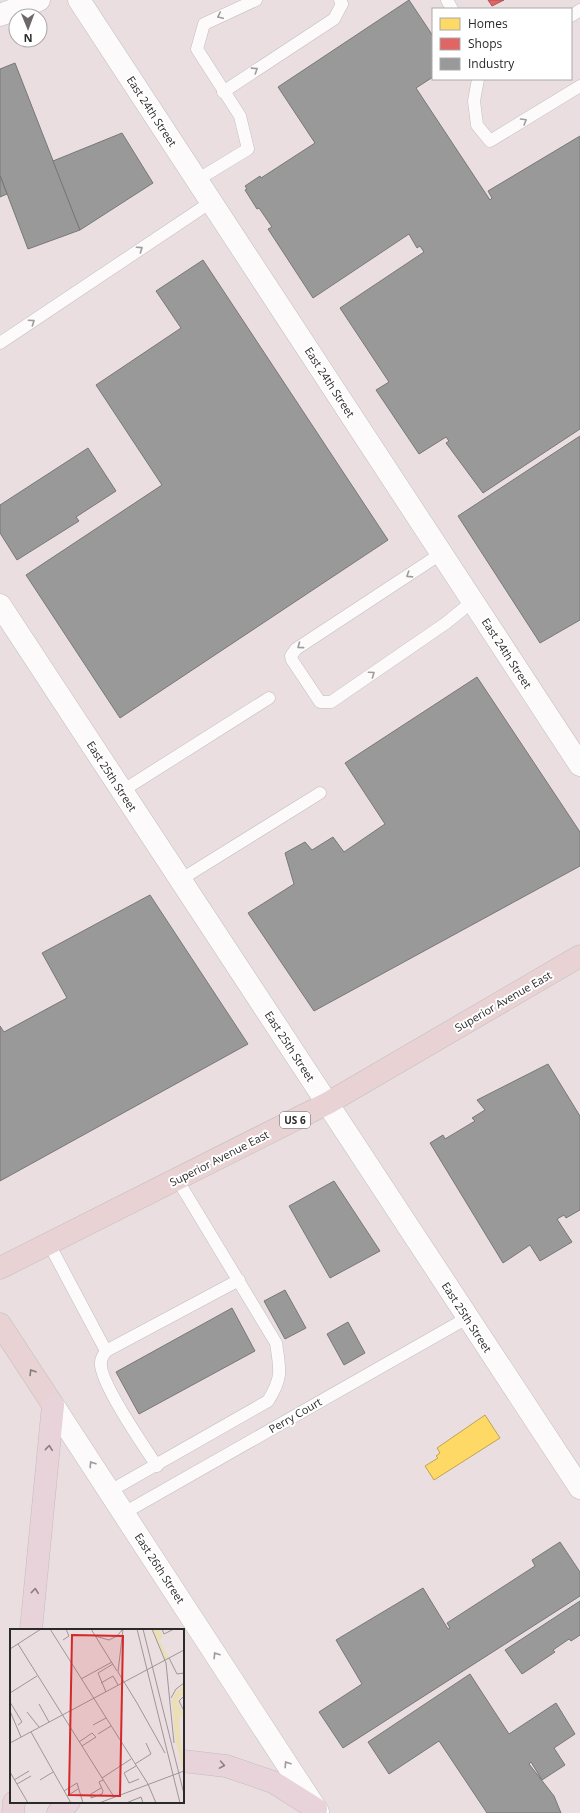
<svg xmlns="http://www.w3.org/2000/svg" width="580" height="1813" viewBox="0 0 580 1813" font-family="'Open Sans',sans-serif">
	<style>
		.homes { fill: #ffd966; stroke: #bfa454 }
		.shops { fill: #e06666; stroke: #a95454 }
		.industry { fill: #999; stroke: #787878 }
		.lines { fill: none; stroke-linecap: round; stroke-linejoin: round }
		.lane-casing { stroke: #c0bfbf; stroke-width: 13 }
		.street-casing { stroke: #c0bfbf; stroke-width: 23 }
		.secondary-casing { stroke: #c0bfbf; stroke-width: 23 }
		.primary-casing { stroke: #c1bdbe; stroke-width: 23 }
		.highway-casing { stroke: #c1bdbe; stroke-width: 23 }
		.lane { stroke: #fcfafa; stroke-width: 12 }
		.street { stroke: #fcfafa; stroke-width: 22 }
		.secondary { stroke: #fcfafa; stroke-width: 22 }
		.primary { stroke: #e8d2d3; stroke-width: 22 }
		.highway { stroke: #e9d3da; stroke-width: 22 }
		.oneway { stroke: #9e9c9c }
		.oneway2 { stroke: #897e7e }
		.oneway3 { stroke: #8a7e82 }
		.labels { text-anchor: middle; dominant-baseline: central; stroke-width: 4; stroke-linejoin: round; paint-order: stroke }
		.shield { fill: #fff; stroke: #6a6a6a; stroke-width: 1 }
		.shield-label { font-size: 10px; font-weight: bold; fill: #2a2a2a }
		.street-label { font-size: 11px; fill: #2a2a2a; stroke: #fff }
		.inset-road { fill: none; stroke: #9d9698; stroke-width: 1 }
		.view { fill: #d62828; fill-opacity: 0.15; stroke: #d62828; stroke-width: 2 }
		.inset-edge { fill: none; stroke: #2a2a2a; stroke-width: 2 }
	</style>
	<rect width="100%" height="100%" fill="#eadee1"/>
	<!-- homes -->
	<polygon class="homes" points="485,1415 500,1438 434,1480 425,1466 438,1458 436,1456 440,1453 437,1448"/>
	<!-- shops -->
	<polygon class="shops" points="488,0 504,0 492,6"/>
	<!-- industry -->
	<g class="industry">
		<polygon points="409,0 433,36 433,77 416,88 490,200 492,198 488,191 580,136 580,429 483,493 446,443 449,441 446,437 419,454 376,390 389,382 340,308 424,252 420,246 417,248 409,234 313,298 268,229 272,227 259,208 257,209 245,190 247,189 245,186 260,176 261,178 315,143 278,87"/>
		<polygon points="15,63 80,230 28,249 0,175 0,69"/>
		<polygon points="122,133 153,183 80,230 53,161"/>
		<polygon points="0,176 7,194 0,197"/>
		<polygon points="203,260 388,540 120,718 26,575 162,485 96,385 181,328 156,291"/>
		<polygon points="580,436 580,620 540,643 458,516"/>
		<polygon points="88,448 116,491 76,517 79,521 17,560 0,533 0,505"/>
		<polygon points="477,677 580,832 580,866 314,1011 248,913 294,884 285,853 305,842 312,850 333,837 344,852 385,824 345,763"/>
		<polygon points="150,895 248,1044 0,1181 0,1026 4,1032 67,998 42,953"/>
		<polygon points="548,1064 580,1116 580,1210 566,1218 564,1215 557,1219 572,1242 540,1261 530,1245 503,1263 430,1143 443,1135 445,1139 475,1121 472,1118 485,1110 477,1100"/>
		<polygon points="334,1181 380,1251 330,1278 289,1206"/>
		<polygon points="285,1290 306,1328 285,1339 264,1301"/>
		<polygon points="232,1308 255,1351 139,1414 116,1372"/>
		<polygon points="348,1322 365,1353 344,1365 327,1334"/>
		<polygon points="560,1542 580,1572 580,1596 343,1748 319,1712 362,1684 336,1640 423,1588 448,1629 450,1628 447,1623 535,1566 532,1560"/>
		<polygon points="580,1601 580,1635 571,1641 569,1639 553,1650 555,1652 522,1674 505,1650"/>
		<polygon points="470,1674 509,1734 556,1703 575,1734 554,1748 565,1765 542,1780 531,1762 529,1764 554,1796 561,1813 487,1813 439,1741 389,1774 368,1742"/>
	</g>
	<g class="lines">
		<!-- lane casing -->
		<g class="lane-casing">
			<g id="lane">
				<polyline points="447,0 452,9"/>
				<polyline points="571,16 580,10"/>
				<polyline points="478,79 474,101 477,125 490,141 580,86"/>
				<polyline points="223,92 334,19 342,4 340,0"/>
				<polyline points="197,180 248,149 240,116 197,49 204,24 256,0"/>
				<polyline points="0,343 211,202"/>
				<polyline points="442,553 296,649 291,656 292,660 320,702 331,702 446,623 473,601"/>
				<polyline points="122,791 269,698"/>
				<polyline points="180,880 320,793"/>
				<polyline points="48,1242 106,1351 239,1280"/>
				<path d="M106,1351C104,1354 101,1359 101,1362C98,1380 145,1448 157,1466"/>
				<path d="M110,1491L268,1401C283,1377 280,1370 276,1343L177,1179"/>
				<polyline points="124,1513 467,1318"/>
			</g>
		</g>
		<!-- street casing -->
		<g class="street-casing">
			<g id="street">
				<polyline points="79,0 580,765"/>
				<polyline points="0,605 580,1488"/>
			</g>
		</g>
		<!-- secondary casing -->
		<g class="secondary-casing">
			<g id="secondary">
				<polyline points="0,15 39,0"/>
				<polyline points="53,1405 318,1812"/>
			</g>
		</g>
		<!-- primary casing -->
		<g class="primary-casing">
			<g id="primary">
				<polyline points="0,1268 328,1103 580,956"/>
				<polyline points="0,1324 53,1405"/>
			</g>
		</g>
		<!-- highway casing -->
		<g class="highway-casing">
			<g id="highway">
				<polyline points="31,1630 53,1405"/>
				<polyline points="183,1761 226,1766 273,1782 316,1809"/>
				<polyline points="13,1813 14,1802"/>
				<polyline points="58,1813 69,1802"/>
			</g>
		</g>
		<!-- lane -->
		<use href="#lane" class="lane"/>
		<!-- street -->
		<use href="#street" class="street"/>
		<!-- secondary -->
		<use href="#secondary" class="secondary"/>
		<!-- primary -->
		<use href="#primary" class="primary"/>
		<!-- highway -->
		<use href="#highway" class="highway"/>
	</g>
	<!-- one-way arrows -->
	<defs><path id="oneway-chevron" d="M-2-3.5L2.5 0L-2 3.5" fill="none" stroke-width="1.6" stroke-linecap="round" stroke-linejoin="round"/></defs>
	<g class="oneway">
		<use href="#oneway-chevron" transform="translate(220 16) rotate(155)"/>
		<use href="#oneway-chevron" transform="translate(255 70) rotate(-33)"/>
		<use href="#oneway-chevron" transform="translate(524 121) rotate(-31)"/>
		<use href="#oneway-chevron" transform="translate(140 249) rotate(-34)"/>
		<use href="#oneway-chevron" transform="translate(32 322) rotate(-34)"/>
		<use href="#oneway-chevron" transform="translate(409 575) rotate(147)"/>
		<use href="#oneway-chevron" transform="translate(300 646) rotate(144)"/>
		<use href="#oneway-chevron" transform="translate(372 674) rotate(-35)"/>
		<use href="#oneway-chevron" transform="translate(92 1464) rotate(-123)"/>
		<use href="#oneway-chevron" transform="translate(216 1655) rotate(-123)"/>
		<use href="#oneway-chevron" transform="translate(287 1764) rotate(-123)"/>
	</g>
	<use class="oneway2" href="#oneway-chevron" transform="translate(32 1372) rotate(-122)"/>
	<g class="oneway3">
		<use href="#oneway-chevron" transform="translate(49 1448) rotate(-84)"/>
		<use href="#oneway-chevron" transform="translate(35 1591) rotate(-84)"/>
		<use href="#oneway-chevron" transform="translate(222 1765) rotate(10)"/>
	</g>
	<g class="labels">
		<!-- shield labels -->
		<rect class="shield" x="280" y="1112" width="30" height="16" rx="3"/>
		<g class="shield-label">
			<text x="295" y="1120">US 6</text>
		</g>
		<!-- street labels -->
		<g class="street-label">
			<text transform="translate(152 111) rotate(57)">East 24th Street</text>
			<text transform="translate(330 382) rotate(57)">East 24th Street</text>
			<text transform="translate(507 653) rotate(57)">East 24th Street</text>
			<text transform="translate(112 776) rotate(57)">East 25th Street</text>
			<text transform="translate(503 1001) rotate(-30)">Superior Avenue East</text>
			<text transform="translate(290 1046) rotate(57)">East 25th Street</text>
			<text transform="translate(219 1158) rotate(-27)">Superior Avenue East</text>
			<text transform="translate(467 1317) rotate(57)">East 25th Street</text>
			<text transform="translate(295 1415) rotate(-30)">Perry Court</text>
			<text transform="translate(160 1568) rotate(57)">East 26th Street</text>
		</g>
	</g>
	<!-- overview -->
	<g transform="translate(10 1629)">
		<rect width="174" height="174" fill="#eadee1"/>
		<path d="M142,0H149L153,8L149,11L159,29L155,31ZM174,56V65L167,71L173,85L169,89L174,147L165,109L162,73L165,64Z" fill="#eadfb5"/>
		<path class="inset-road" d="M40,0L138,155L146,174M81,0L107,42M127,0L170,174M133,0L174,165M142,0L156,34L164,114M152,0L154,5L164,0M85,7L99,11L107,7L112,1M53,11L59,7L56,0M8,15L104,168M0,20L31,0M159,29L167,45L174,44M108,43L127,74M108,43L113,0M71,50L102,33M91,54L103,47L108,56M96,63L88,44L103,35M0,64L27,47M174,67L169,72L174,82M161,69L166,60L174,54M0,73L12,93L8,96M127,74L155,124M29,75L39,93M0,82L11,108M17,83L29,98M83,96L96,89M21,103L61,174M88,105L101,97M69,113L82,104L86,108L72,117M0,114L174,21M125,135L141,125L136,114M126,137L114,144L119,154L129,150M0,143L18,174M92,149L121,130M4,151L19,142M30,151L43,143M7,155L21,147M91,159L81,165V169L92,165L93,162L89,153L93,151M54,162L67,154L73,174M57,167L68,160M89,174L174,142M116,174L131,168L133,174"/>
		<path class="view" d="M62,6L113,7L110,167L59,166Z"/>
		<rect width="174" height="174" class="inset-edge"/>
	</g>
	<!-- legend -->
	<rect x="432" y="8" width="140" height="72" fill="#ffffff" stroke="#aaaaaa"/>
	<rect x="440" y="18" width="20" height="12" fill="#ffd966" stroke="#aaaaaa"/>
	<text x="468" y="28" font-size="12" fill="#2a2a2a">Homes</text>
	<rect x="440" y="38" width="20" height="12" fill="#e06666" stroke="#aaaaaa"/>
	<text x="468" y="48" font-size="12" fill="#2a2a2a">Shops</text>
	<rect x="440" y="58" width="20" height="12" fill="#999999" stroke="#aaaaaa"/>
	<text x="468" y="68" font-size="12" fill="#2a2a2a">Industry</text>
	<!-- north arrow -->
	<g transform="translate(28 28) rotate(179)"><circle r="19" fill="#ffffff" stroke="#aaaaaa"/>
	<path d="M0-3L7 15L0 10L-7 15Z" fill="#6d696a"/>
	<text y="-6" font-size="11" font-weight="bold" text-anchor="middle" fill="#2a2a2a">N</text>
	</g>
</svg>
